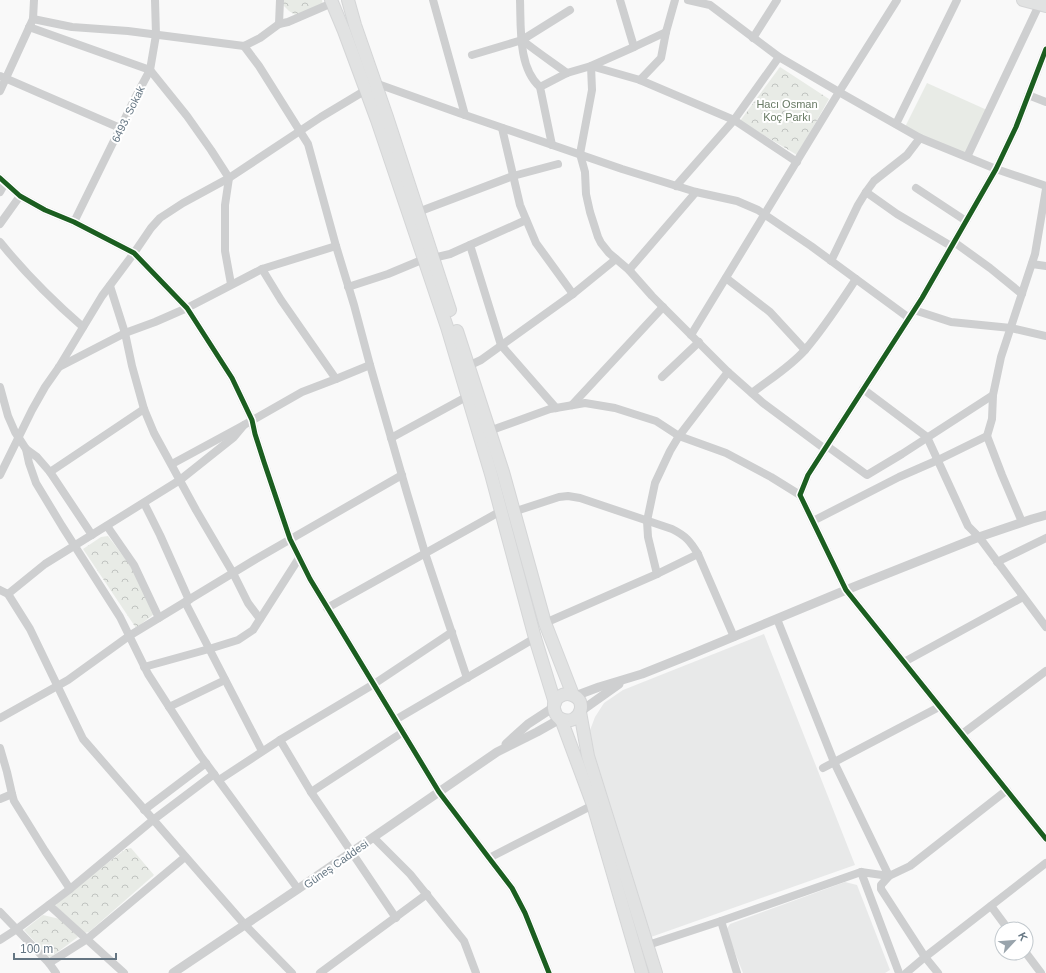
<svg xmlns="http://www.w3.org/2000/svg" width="1046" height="973" viewBox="0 0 1046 973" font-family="Helvetica,sans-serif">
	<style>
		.built { fill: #e8e9e9 }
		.park { fill: url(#park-crowns) }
		.pitch { fill: #e8ebe6 }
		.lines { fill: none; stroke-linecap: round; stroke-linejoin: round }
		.primary-casing { stroke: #d5d6d7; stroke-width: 14 }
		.minor { stroke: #cecfd0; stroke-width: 8 }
		.tertiary { stroke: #cecfd0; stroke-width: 9 }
		.primary { stroke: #e1e2e2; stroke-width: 12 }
		.cycleway-casing { stroke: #fff; stroke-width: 8 }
		.cycleway { stroke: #1b5e20; stroke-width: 5 }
		.labels { text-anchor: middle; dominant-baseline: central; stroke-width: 4; stroke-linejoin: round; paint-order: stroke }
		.park-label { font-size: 11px; fill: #687a64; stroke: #fff }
		.street-label { font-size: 11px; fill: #657683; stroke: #fff }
	</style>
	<defs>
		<pattern id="park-crowns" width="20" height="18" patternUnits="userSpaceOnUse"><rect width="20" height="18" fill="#e8ebe6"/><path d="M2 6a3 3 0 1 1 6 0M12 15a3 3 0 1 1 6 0" fill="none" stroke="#c0c3c0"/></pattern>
	</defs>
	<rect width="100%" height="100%" fill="#f9f9f9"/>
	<!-- built -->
	<g class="built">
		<polygon points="764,634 855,865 651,937 598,775 589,733 595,717 604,703 623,690"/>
		<polygon points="845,882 857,885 890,970 885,973 743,973 726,930 730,924"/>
	</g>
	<!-- park -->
	<g class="park">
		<polygon points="283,0 322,0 323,5 297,16 289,11 282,4"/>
		<polygon points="780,67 829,99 797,155 740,121"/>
		<polygon points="108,536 130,565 154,614 136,628 83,549 101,537"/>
		<polygon points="131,848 154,875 89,932 84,933 56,906 57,901 126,849"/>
		<polygon points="43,915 64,920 78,937 51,957 48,956 24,930"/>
	</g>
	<!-- pitch -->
	<polygon class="pitch" points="927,83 987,110 966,156 905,127"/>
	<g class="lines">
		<!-- primary casing -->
		<g class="primary-casing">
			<g id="primary">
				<polyline points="331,0 344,31 377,120 447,327 491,474 535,638 555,703"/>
				<polyline points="348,0 355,25 387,117 450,310"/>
				<polyline points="1023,0 1046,6"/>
				<polyline points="457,331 503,472 545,623 573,695"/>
				<polyline points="580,712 588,756 656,973"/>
				<path d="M560,719C553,713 551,702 559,697C563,694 567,693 572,695C589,700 580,727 561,719"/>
				<polyline points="561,719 593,805 642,973"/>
			</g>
		</g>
		<!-- minor -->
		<g class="minor">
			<polyline points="433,0 465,115"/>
			<path d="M520,0C521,27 518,68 540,87"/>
			<polyline points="620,0 634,47"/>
			<polyline points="688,0 710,5 779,57 839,92 920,138 996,169 1046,186"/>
			<polyline points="33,19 72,27 128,31 244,46 260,38 279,24 280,0"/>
			<polyline points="279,24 288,22 332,3"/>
			<polyline points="29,27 150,70 187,116 211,150 229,178 225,205 225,251 231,284"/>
			<polyline points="666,32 634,47 591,66 592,90 580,154 585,172 586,194 590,212 598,237 601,243 609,253 629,270 652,296 728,372 763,403 825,449"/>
			<polyline points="753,38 777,0"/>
			<path d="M522,40C537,52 552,62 567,73"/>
			<polyline points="244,46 259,66 308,144 336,246 354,305 370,365 407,493 425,553 467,678"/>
			<polyline points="1046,49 1016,127 996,169 922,298 808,475 800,495 846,590 1046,839"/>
			<polyline points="472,55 522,40 570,10"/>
			<polyline points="0,76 120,128"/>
			<polyline points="640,80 661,58 666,32 675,0"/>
			<polyline points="375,83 459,113 622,169 696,192 737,201 758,210 811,246 909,318"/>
			<polyline points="0,91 33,19 34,0"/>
			<polyline points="1028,95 1046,102"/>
			<polyline points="896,124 957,0"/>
			<polyline points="502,128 520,205 536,243 573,294"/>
			<polyline points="552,145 540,87 567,73 591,66 640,80 734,120 797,162"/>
			<polyline points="967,157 1039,5"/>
			<polyline points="0,178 20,196 45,210 74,222 134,253 187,308 232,378 252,420 255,434 264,462 290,539 310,579 439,792 489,858 512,888 525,913 549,973"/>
			<polyline points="676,186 734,120 779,57"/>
			<polyline points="916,188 966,221"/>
			<polyline points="0,192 5,183"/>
			<polyline points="866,192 897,214 951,246"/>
			<polyline points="418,212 513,176 558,164"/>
			<polyline points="526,220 470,245 501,345 556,408"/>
			<polyline points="74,222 135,98 150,70 156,35 155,0"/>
			<polyline points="0,224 20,196"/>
			<path d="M0,242C25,273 53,301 83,327"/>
			<polyline points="954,242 990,268 1022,294"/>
			<polyline points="433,258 450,254 470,245"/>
			<polyline points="831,261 858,205 866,192 874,181 907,155 920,138"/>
			<polyline points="1032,264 1046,266"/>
			<polyline points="262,269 281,300 336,379 370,365"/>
			<polyline points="629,270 696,192"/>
			<polyline points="726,278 770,312 805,350"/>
			<polyline points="110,286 125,333 132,366 144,409 154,433 196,510 233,573 248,603 260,619"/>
			<polyline points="348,287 388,274 424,259"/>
			<polyline points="914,310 951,322 1011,328 1046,336"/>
			<polyline points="691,335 839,92 897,0"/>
			<polyline points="468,366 481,360 573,294 616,259"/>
			<polyline points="59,367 125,333 155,322 187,308 262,269 336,246"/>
			<polyline points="662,377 699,342"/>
			<polyline points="0,387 8,416 15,432 26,449 37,457 50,472 92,535"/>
			<polyline points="863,389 927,437 968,526 979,537 1046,627"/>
			<path d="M752,393C770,379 790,367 805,350C824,328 840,303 856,279"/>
			<polyline points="572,405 663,307"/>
			<polyline points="489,431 550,409 585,403 615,408 656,421 679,436 726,453 771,477 800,495"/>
			<polyline points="987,436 1002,475 1022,522"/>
			<polyline points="391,438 468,396"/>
			<polyline points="827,446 867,475 902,454 993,395 1001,357 1035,254 1046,189"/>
			<polyline points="26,449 29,463 36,483 62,526 120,617 148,674 200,755 298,889"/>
			<polyline points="172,464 244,425 302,392 336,379"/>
			<polyline points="50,472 144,409"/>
			<polyline points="0,475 32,410 45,387 59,367 102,296 134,253 151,228 160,218 183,203 229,178 321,117 366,90"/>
			<polyline points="144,503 160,535 189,600"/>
			<path d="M513,512L559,497L568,496L580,498L672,529C686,536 690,541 698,554L734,637"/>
			<polyline points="813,521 899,477 938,460 987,436 992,419 993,395"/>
			<polyline points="107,526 134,565 159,618"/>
			<polyline points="997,562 1046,538"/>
			<polyline points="657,574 648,537 647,521 655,483 670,451 679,436 728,372"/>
			<polyline points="0,590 8,594 30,629 83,739 245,925 292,973"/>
			<polyline points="8,594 45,564 180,480 234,437 244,425"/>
			<polyline points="185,602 262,751"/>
			<polyline points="327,608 501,511"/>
			<polyline points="777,619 834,762 889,876 881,885 881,889 925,957 938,973"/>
			<polyline points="545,623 657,574 698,554"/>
			<polyline points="904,662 1023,597"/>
			<polyline points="144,667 209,649 238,640 253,630 299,558"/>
			<polyline points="169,707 225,680"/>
			<polyline points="0,718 68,680 129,636 256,559 402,475"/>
			<polyline points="395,720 535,638"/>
			<polyline points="962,734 1046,671"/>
			<polyline points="280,740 311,792 396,918"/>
			<polyline points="0,748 7,772 12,794 14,801 45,851 70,889 153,820 214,774"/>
			<polyline points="823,768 939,707"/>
			<polyline points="219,780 280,740 374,684 452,632"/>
			<polyline points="311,792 403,732"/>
			<polyline points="0,799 12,794"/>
			<polyline points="144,810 206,763"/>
			<polyline points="374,838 410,874 464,941 476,973"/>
			<polyline points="489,858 593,805"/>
			<polyline points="861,872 899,973"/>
			<polyline points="49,905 124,973"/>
			<polyline points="991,906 1008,929"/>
			<polyline points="0,912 49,963 56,973"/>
			<polyline points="721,921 737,973"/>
			<polyline points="0,940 17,929 70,889"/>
			<polyline points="648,945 721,921 861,872 889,876 910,866 1007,790"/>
			<polyline points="1026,953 1041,973"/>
			<polyline points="49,963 87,939 185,857"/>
			<polyline points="320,973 427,894"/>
			<polyline points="906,973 925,957 1046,863"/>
		</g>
		<!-- tertiary -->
		<g class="tertiary">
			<polyline points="575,696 599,687 642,674 692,654 846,590 979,537 1032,519 1046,515"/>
			<polyline points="581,711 619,684"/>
			<polyline points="506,744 528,724 554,707"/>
			<polyline points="173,973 298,889 497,752 537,732 560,719"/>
		</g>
		<!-- primary -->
		<use href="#primary" class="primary"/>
		<!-- cycleway casing -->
		<g class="cycleway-casing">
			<g id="cycleway">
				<polyline points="1046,49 1016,127 996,169 922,298 808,475 800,495 846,590 1046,839"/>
				<polyline points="0,178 20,196 45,210 74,222 134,253 187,308 232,378 252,420 255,434 264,462 290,539 310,579 439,792 489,858 512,888 525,913 549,973"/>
			</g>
		</g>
		<!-- cycleway -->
		<use href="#cycleway" class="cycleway"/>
	</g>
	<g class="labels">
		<!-- park labels -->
		<g class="park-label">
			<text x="787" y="104">Hacı Osman<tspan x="787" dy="13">Koç Parkı</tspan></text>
		</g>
		<!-- street labels -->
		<g class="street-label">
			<text transform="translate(128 114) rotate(-64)">6493. Sokak</text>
			<text transform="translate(336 864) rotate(-35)">Güneş Caddesi</text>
		</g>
	</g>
	<!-- north arrow -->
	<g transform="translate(1014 941) rotate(64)"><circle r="19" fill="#ffffff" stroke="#c1c8cd"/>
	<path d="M0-3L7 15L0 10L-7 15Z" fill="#99a4ac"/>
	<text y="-6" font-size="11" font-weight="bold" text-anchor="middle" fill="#657683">K</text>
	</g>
	<!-- scale -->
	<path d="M14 953v6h102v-6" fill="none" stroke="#657683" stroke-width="2"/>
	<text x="20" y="953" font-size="12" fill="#657683" stroke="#ffffff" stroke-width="3" paint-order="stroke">100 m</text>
</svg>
